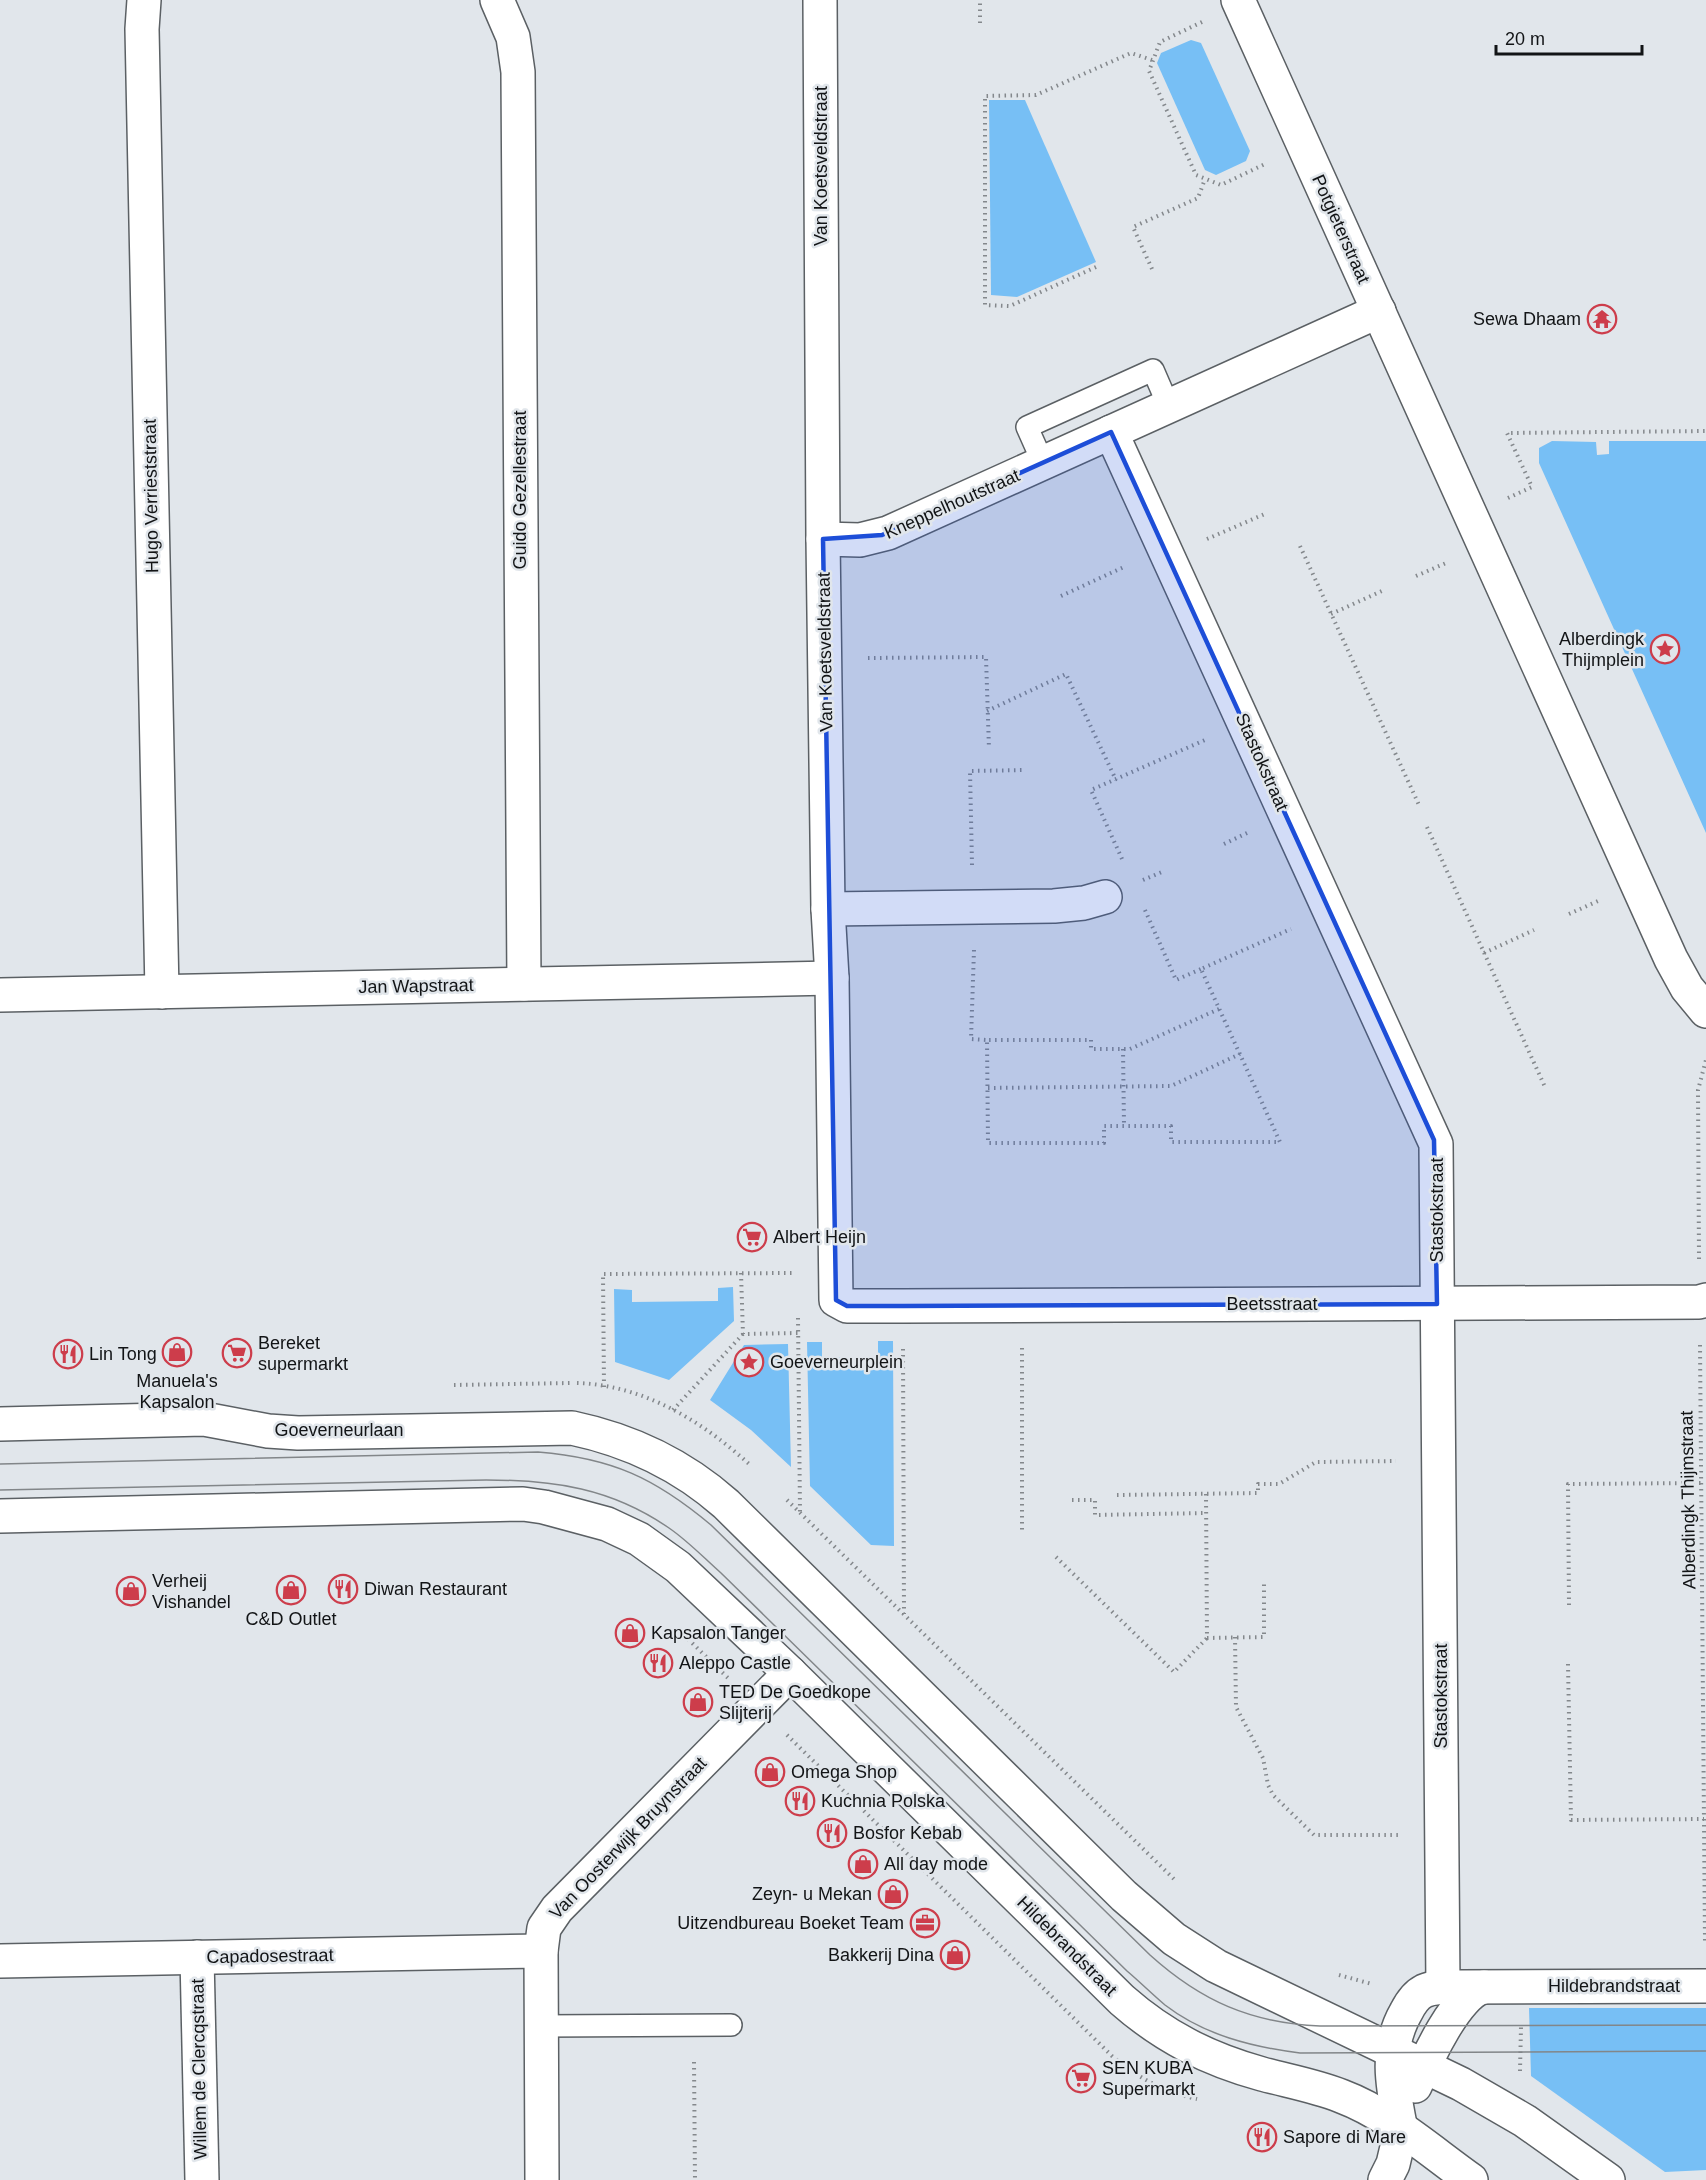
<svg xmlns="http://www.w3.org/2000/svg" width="1706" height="2180" viewBox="0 0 1706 2180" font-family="Arial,sans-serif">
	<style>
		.green { fill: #77bff5 }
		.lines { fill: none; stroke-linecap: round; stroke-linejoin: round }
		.service-casing { stroke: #5b6064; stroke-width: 24 }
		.minor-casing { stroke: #5b6064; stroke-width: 36 }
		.tertiary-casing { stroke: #5b6064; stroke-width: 36 }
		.path { stroke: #84888c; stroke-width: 4; stroke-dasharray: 1.5 4.5; stroke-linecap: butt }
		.service { stroke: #fff; stroke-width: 21 }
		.minor { stroke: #fff; stroke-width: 33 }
		.tertiary { stroke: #fff; stroke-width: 33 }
		.tram { stroke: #828689; stroke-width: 1.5 }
		.marked { fill: #1d4ed8; fill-opacity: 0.2; stroke: #1d4ed8; stroke-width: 4.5; stroke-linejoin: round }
		.labels { text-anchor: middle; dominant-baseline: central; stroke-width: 5; stroke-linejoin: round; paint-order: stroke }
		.street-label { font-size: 18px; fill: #121416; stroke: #e1e6eb }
		.poi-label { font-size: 18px; fill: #121416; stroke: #e1e6eb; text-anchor: start }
	</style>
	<rect width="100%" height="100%" fill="#e1e6eb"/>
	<!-- green -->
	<g class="green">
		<polygon points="1191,40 1201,43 1250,151 1246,161 1216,175 1205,170 1157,63 1161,53"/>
		<polygon points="989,100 1025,100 1096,262 1017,297 991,295"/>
		<polygon points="1552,441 1596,442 1597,455 1609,454 1609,441 1706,441 1706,833 1539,463 1539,448"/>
		<polygon points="733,1287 734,1321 669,1380 615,1362 614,1289 632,1290 632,1302 718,1301 718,1288"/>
		<polygon points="878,1341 893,1341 894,1546 871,1545 810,1486 807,1342 822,1342 822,1357 878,1357"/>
		<polygon points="788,1344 791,1467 751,1430 710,1400 744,1345"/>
		<polygon points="1529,2008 1706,2008 1706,2170 1665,2172 1531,2076"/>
	</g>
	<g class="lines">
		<!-- service casing -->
		<g class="service-casing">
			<g id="service">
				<polyline points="1043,463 1027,427 1153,370 1169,407"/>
				<polyline points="541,2026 731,2025"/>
			</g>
		</g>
		<!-- minor casing -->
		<g class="minor-casing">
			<g id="minor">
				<polyline points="144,0 142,29 162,992"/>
				<polyline points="497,0 513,37 518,72 524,984"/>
				<polyline points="820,0 823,539 828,909 832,978 836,1300 847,1306 903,1306 1699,1302 1706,1300"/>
				<polyline points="1238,0 1671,959 1687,988 1706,1011"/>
				<polyline points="1111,432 1436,1144 1443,1987"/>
				<polyline points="823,539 860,540 888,533 1379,311"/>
				<polyline points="828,909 1054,906 1084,903 1105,897"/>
				<polyline points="0,995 832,978"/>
				<polyline points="197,1957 202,2180"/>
				<polyline points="0,1961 541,1951"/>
				<polyline points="542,2180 541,1951 544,1928 557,1909 790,1673"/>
				<polyline points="1385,2180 1393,2164 1401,2130"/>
			</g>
		</g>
		<!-- tertiary casing -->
		<g class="tertiary-casing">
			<g id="tertiary">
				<path d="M0,1424L204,1419L268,1431L298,1433L572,1428C629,1440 682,1465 726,1504L1124,1896L1174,1939L1216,1966L1461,2084L1525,2121L1608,2180"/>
				<path d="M0,1516L523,1504L544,1507L607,1524L639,1539L678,1567L790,1673L1122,2000C1164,2037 1208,2059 1262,2074C1288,2081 1316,2086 1341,2096C1389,2114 1430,2151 1471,2180"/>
				<path d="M1415,2086C1426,2061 1457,1992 1484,1987"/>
				<path d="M1401,2130C1393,2089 1384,2050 1406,2012C1410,2004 1416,1995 1424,1991C1435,1986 1449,1987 1461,1987L1706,1986"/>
			</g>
		</g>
		<!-- path -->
		<g class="path">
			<polyline points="1202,22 1160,42 1149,71 1196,175 1221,185 1265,164"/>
			<polyline points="980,23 980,0"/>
			<polyline points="1096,267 1010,306 985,305 985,96 1036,95 1131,53 1152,60"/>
			<polyline points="1152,269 1133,227 1198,198 1205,179"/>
			<polyline points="1508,498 1532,487 1507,433 1706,431"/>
			<polyline points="1207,539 1267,513"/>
			<polyline points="1300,546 1419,805"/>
			<polyline points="1416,576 1446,563"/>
			<polyline points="1061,596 1126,566"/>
			<polyline points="1331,614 1382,591"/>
			<polyline points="868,658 986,657 989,749"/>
			<polyline points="987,711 1066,674 1116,780"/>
			<polyline points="1427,827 1545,1087"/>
			<polyline points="1224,844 1247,833"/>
			<polyline points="1122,859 1091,790 1205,740"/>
			<polyline points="972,865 970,771 1025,770"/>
			<polyline points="1143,880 1162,872"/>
			<polyline points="1145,910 1176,980 1201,969"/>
			<polyline points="1569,914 1598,901"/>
			<polyline points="974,950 971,1039 987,1040"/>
			<polyline points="1484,953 1534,930"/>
			<polyline points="1219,1009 1130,1049 1091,1049 1091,1040 987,1040 988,1143 1104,1143 1104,1126 1171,1126 1171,1142 1280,1142 1201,969 1291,929"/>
			<polyline points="1123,1049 1124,1125"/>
			<polyline points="988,1088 1171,1086 1240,1054"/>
			<polyline points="1699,1259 1698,1090 1706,1060"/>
			<polyline points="741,1273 743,1334 798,1333"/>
			<polyline points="798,1318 800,1512"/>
			<polyline points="1700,1345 1705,1941"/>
			<polyline points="1022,1348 1022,1530"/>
			<polyline points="903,1349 904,1614"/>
			<path d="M577,1383C643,1385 702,1421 749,1464"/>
			<polyline points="454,1385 570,1383"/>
			<polyline points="604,1387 603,1274 793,1273"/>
			<polyline points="673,1410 743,1334"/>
			<polyline points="1206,1494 1207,1638 1264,1637 1264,1582"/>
			<polyline points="1117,1495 1258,1493 1258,1484 1279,1484 1316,1462 1396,1461"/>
			<polyline points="787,1500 1176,1881"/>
			<polyline points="1072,1500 1095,1500 1095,1515 1207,1513"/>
			<polyline points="1056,1557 1174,1672 1207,1638"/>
			<polyline points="1569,1605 1568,1484 1702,1483"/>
			<polyline points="1235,1637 1236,1707 1263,1758 1268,1785 1273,1795 1314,1835 1399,1835"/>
			<polyline points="688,1639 728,1678"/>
			<polyline points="1568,1664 1571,1820 1704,1819"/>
			<path d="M787,1735L1112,2056C1138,2078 1164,2092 1197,2099"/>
			<polyline points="1339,1975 1372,1984"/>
			<polyline points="694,2062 695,2180"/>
			<polyline points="1520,2071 1521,2027"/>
		</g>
		<!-- service -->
		<use href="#service" class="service"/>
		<!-- minor -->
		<use href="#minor" class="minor"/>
		<!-- tertiary -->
		<use href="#tertiary" class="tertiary"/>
		<!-- tram -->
		<g class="tram">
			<path d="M0,1464L538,1452C612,1458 655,1478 711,1525L1150,1955C1201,2001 1251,2023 1320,2026L1706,2025"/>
			<path d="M0,1490L486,1480C554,1480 611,1488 669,1528C688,1541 704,1558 721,1573L1127,1971C1140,1982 1152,1994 1165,2005C1204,2035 1252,2047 1300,2053L1706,2051"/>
		</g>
	</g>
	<!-- marked area -->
	<path class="marked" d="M1111,432L1434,1140L1437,1304L903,1306H847L836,1300L823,539L882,535Z"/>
	<!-- icons -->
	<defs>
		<g id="temple-ring" transform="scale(1.5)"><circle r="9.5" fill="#e1e6eb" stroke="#cd3d4b" stroke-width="1.5"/><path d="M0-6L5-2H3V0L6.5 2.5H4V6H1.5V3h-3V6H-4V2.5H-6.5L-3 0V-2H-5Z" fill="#cd3d4b"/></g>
		<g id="sight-ring" transform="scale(1.5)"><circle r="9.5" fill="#e1e6eb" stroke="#cd3d4b" stroke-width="1.5"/><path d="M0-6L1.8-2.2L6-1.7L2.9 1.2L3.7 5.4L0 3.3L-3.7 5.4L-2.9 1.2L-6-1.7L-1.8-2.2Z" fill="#cd3d4b"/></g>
		<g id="supermarket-ring" transform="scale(1.5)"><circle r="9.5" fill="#e1e6eb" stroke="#cd3d4b" stroke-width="1.5"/><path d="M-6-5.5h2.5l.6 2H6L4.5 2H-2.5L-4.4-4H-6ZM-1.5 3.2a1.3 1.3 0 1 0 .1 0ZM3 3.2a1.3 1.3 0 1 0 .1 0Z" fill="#cd3d4b"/></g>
		<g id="shop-ring" transform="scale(1.5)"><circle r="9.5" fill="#e1e6eb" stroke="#cd3d4b" stroke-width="1.5"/><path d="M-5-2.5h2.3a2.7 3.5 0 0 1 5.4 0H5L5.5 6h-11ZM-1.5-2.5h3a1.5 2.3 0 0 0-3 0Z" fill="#cd3d4b"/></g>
		<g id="restaurant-ring" transform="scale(1.5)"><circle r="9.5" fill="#e1e6eb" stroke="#cd3d4b" stroke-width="1.5"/><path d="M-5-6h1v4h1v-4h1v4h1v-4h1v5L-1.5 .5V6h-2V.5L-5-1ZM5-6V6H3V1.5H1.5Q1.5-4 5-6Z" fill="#cd3d4b"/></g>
		<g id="office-ring" transform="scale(1.5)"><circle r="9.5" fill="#e1e6eb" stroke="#cd3d4b" stroke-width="1.5"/><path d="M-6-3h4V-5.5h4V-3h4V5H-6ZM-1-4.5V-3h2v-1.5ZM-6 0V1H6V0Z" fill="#cd3d4b"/></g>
	</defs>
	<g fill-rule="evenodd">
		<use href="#temple-ring" x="1602" y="319"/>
		<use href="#sight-ring" x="1665" y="649"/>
		<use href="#supermarket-ring" x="752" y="1237"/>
		<use href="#shop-ring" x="177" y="1352"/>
		<use href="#supermarket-ring" x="237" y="1353"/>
		<use href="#restaurant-ring" x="68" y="1354"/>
		<use href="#sight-ring" x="749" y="1362"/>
		<use href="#restaurant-ring" x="343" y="1589"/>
		<use href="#shop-ring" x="291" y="1590"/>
		<use href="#shop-ring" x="131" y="1591"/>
		<use href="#shop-ring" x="630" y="1633"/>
		<use href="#restaurant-ring" x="658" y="1663"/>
		<use href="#shop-ring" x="698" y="1702"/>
		<use href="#shop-ring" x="770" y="1772"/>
		<use href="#restaurant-ring" x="800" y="1801"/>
		<use href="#restaurant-ring" x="832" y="1833"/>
		<use href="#shop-ring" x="863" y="1864"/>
		<use href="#shop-ring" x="893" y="1894"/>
		<use href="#office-ring" x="925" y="1923"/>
		<use href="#shop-ring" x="955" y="1955"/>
		<use href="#supermarket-ring" x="1081" y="2078"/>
		<use href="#restaurant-ring" x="1262" y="2137"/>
	</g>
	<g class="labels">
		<!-- street labels -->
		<g class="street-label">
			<text transform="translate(821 166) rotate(-90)">Van Koetsveldstraat</text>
			<text transform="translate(1341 229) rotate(66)">Potgieterstraat</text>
			<text transform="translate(520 490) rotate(-90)">Guido Gezellestraat</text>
			<text transform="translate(151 496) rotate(-91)">Hugo Verrieststraat</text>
			<text transform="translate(952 504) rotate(-24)">Kneppelhoutstraat</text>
			<text transform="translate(825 652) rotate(-91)">Van Koetsveldstraat</text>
			<text transform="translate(1262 762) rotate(66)">Stastokstraat</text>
			<text transform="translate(416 986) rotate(-1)">Jan Wapstraat</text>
			<text transform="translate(1437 1210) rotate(-90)">Stastokstraat</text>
			<text x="1272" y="1304">Beetsstraat</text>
			<text x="339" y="1430">Goeverneurlaan</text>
			<text transform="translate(1688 1500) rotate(-91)">Alberdingk Thijmstraat</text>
			<text transform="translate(1441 1696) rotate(-90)">Stastokstraat</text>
			<text transform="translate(628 1838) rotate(-46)">Van Oosterwijk Bruynstraat</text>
			<text transform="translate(1067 1946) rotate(45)">Hildebrandstraat</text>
			<text transform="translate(270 1956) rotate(-1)">Capadosestraat</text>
			<text x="1614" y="1986">Hildebrandstraat</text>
			<text transform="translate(199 2069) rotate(-91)">Willem de Clercqstraat</text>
		</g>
		<!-- poi labels -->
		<g class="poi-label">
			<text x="1581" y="319" text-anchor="end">Sewa Dhaam</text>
			<text x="1644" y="639" text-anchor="end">Alberdingk<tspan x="1644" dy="21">Thijmplein</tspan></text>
			<text x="773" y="1237">Albert Heijn</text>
			<text x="258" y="1343">Bereket<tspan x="258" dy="21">supermarkt</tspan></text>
			<text x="89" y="1354">Lin Tong</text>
			<text x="770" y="1362">Goeverneurplein</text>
			<text x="177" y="1381" text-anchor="middle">Manuela's<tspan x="177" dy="21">Kapsalon</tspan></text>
			<text x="152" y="1581">Verheij<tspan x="152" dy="21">Vishandel</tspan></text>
			<text x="364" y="1589">Diwan Restaurant</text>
			<text x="291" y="1619" text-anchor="middle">C&amp;D Outlet</text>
			<text x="651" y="1633">Kapsalon Tanger</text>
			<text x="679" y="1663">Aleppo Castle</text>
			<text x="719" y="1692">TED De Goedkope<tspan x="719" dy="21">Slijterij</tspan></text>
			<text x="791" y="1772">Omega Shop</text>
			<text x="821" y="1801">Kuchnia Polska</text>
			<text x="853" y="1833">Bosfor Kebab</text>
			<text x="884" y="1864">All day mode</text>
			<text x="872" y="1894" text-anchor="end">Zeyn- u Mekan</text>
			<text x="904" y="1923" text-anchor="end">Uitzendbureau Boeket Team</text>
			<text x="934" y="1955" text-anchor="end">Bakkerij Dina</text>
			<text x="1102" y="2068">SEN KUBA<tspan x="1102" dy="21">Supermarkt</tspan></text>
			<text x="1283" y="2137">Sapore di Mare</text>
		</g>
	</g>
	<!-- scale -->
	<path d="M1496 45v9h146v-9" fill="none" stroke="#121416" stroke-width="3"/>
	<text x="1505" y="45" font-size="18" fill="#121416" stroke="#e1e6eb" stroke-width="4.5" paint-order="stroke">20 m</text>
</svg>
